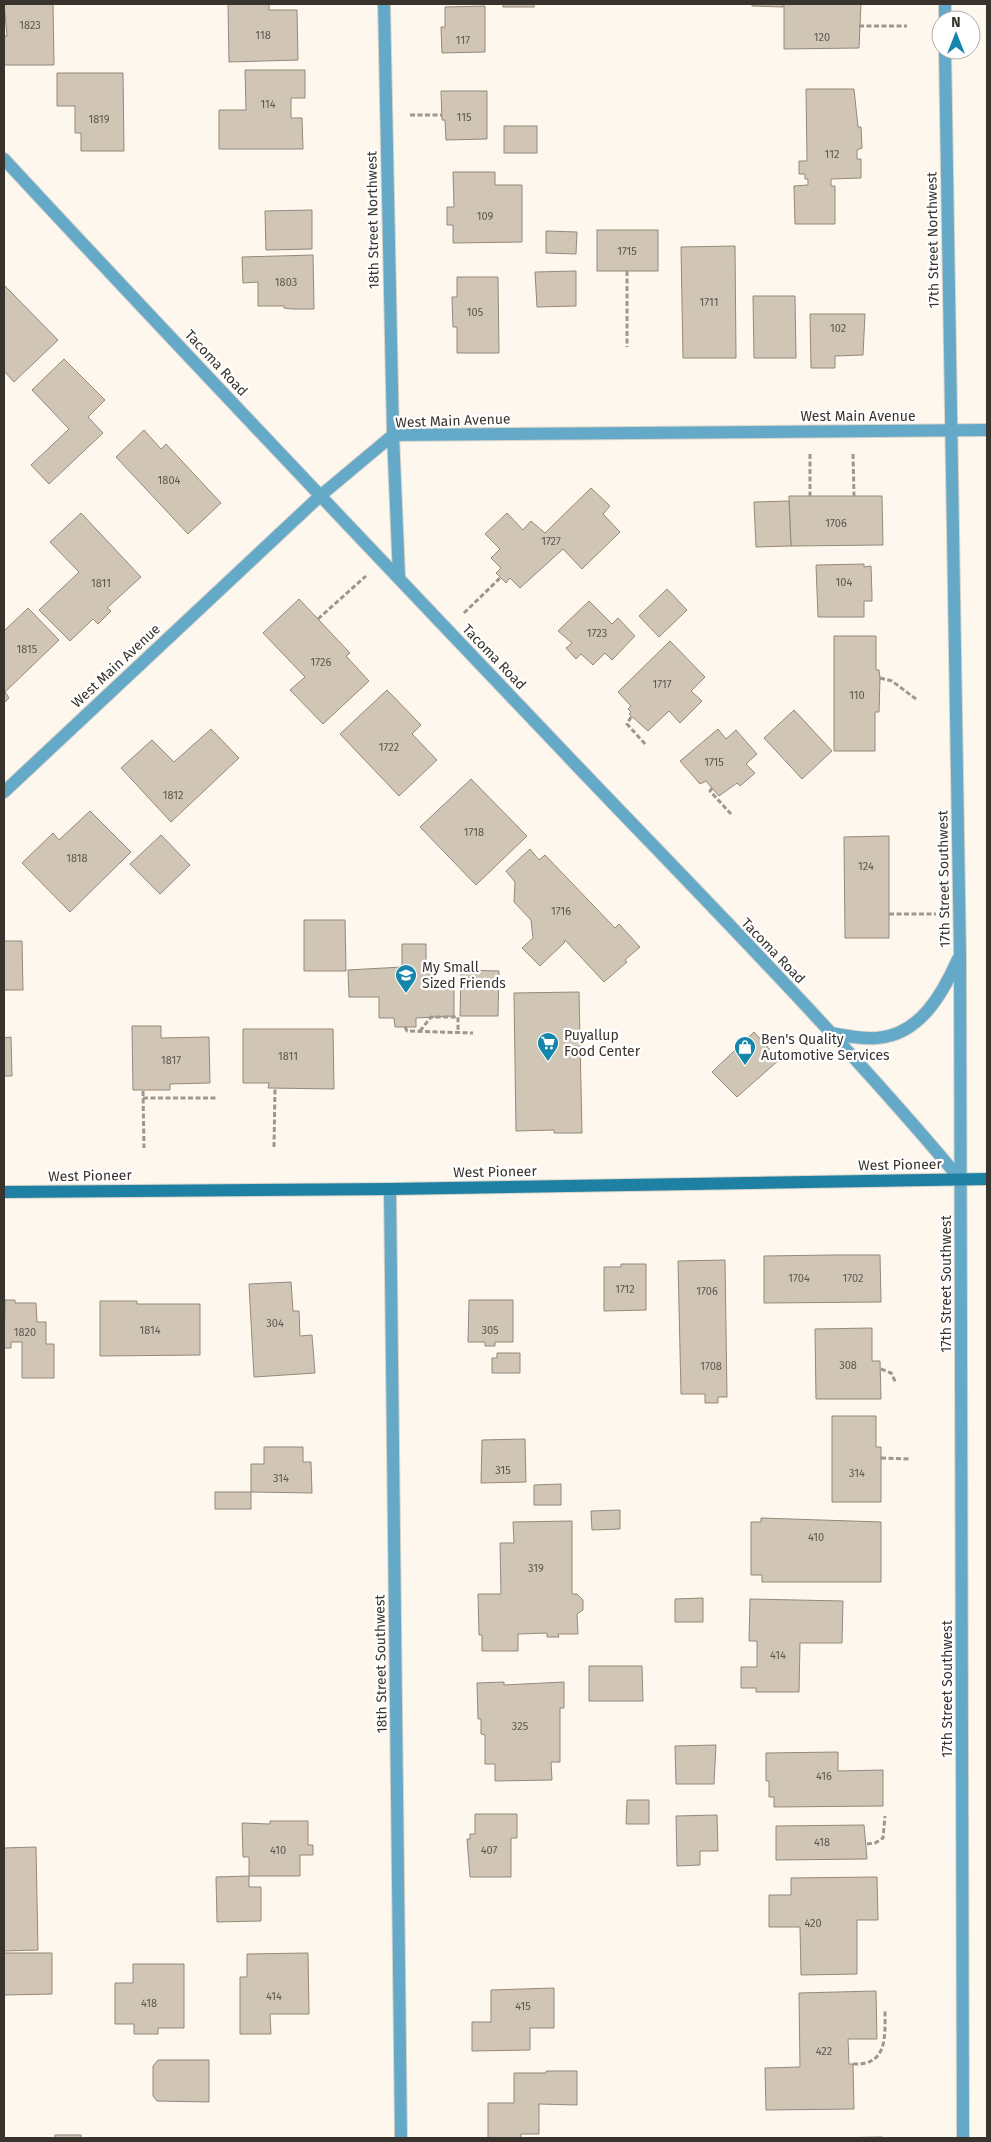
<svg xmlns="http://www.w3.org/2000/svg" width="991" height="2142" viewBox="0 0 991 2142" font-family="'Fira Sans',sans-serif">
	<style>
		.building { fill: #d1c6b6; stroke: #94897a }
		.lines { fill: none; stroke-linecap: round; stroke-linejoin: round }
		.minor-casing { stroke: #dad4ca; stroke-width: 14 }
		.secondary-casing { stroke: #dad4ca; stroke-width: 14 }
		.path { stroke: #9d978f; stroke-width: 3; stroke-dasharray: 5 2.5; stroke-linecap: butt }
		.minor { stroke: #64a9c8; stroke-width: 12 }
		.secondary { stroke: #1e80a3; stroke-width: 12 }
		.labels { text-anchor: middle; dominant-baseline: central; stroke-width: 4.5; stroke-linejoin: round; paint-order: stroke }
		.number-label { font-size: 11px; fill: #5e584f }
		.street-label { font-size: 14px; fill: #38332d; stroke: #fff }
		.poi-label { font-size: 14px; fill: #38332d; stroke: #fff; text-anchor: start }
	</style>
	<rect width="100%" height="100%" fill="#fef7ed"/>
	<!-- building -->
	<g class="building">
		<polygon points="4,4 53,4 54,65 4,65 4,36 7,36"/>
		<polygon points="228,4 269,4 269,10 297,10 298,60 229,62"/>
		<rect x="503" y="4" width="31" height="3"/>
		<polygon points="752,4 783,4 783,7 752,6"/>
		<polygon points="784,4 861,4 859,48 784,49"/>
		<polygon points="485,6 485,52 442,53 441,27 445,27 445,7"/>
		<polygon points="245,70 305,70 305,98 291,98 291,118 302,118 303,149 219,149 219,110 246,110"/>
		<polygon points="57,73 123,73 124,151 81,151 81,133 75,133 75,106 57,106"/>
		<polygon points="806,89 854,89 858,127 861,127 862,148 857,150 857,159 861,159 861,178 831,179 831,186 835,186 835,224 795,224 794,186 808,185 808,179 805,179 805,174 799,174 799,161 807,161"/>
		<polygon points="441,91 487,91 487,139 446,140 445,120 442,120"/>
		<rect x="504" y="126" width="33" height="27"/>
		<polygon points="453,172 495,172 495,185 522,185 522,242 453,243 453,225 447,225 447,207 454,207"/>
		<polygon points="312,210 312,249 266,250 265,211"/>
		<rect x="597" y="230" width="61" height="41"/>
		<polygon points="546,231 577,232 576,254 546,253"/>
		<polygon points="735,246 736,358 683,358 681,247"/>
		<polygon points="313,255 314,309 292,309 284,308 284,306 258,306 258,282 243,283 242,257"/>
		<polygon points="576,271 576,306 537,307 535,272"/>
		<polygon points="457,277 498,277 499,353 457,353 457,327 453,327 452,297 457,297"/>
		<polygon points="4,285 58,340 14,382 4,371"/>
		<polygon points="753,296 795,296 796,358 754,358"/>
		<polygon points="810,314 865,314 863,355 835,356 835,368 811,368"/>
		<polygon points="64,359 105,400 88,417 103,433 49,484 31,465 69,429 32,390"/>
		<polygon points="144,430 161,449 166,444 221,503 188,534 116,457"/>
		<polygon points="591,488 610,506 603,514 620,532 582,569 563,549 520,588 510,578 506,583 496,573 501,568 491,558 500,549 485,534 507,513 523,530 531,521 545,533"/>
		<polygon points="789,496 882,496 883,545 791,546"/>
		<polygon points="789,501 791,546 756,547 754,502"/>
		<polygon points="81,513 141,577 107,608 111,611 98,624 93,619 70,641 39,610 79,572 50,542"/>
		<polygon points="864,564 864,567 871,566 872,596 872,601 864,601 864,617 818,617 816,565"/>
		<polygon points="667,589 687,610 659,637 639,616"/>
		<polygon points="299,599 350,653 346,656 369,681 323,724 290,690 305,677 263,633"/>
		<polygon points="589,601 612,624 618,618 635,636 612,660 605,653 593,665 581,654 576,659 566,648 572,643 558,631"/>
		<polygon points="28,608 59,640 5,692 9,698 4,703 4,631"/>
		<polygon points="834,636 876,636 876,670 879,670 880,678 879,712 875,712 875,751 834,751"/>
		<polygon points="670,641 705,677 691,691 702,701 680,723 669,711 648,731 629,714 631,712 628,709 631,706 618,692"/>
		<polygon points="387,690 421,725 412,734 437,760 399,796 340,734"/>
		<polygon points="794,710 832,751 802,779 764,738"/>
		<polygon points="211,729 239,758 171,822 121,768 152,740 174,762"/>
		<polygon points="718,729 726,739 736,730 757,754 746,764 755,773 740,786 737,783 719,796 706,781 700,784 680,761"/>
		<polygon points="471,779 527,836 476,885 420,827"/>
		<polygon points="90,811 131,852 70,912 22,863 53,833 59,840"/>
		<polygon points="161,835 190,865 160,894 130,864"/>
		<polygon points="889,836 889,938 845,938 844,837"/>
		<polygon points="530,849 539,860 545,855 615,928 619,924 640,947 625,960 627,962 604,982 565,940 564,943 540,966 522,948 533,938 531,920 514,902 515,882 506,871"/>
		<polygon points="304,920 345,920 346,971 304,971"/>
		<polygon points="4,941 22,941 23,990 4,990"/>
		<polygon points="402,944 426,944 426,968 430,968 430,981 454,981 454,1016 416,1018 416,1027 395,1027 394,1018 379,1018 379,997 349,997 348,970 402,967"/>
		<polygon points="461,970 499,971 498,1016 460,1016"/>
		<polygon points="579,992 582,1133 554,1133 554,1130 516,1131 514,993"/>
		<polygon points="132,1026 161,1026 161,1038 209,1037 210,1083 170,1084 170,1090 133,1090"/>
		<polygon points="243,1029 333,1029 334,1089 268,1088 269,1083 243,1083"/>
		<polygon points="754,1032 779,1060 737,1097 712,1072"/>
		<polygon points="11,1037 12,1076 4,1076 4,1038"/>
		<polygon points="834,1255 880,1255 881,1302 764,1303 764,1256"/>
		<polygon points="725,1260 727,1397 718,1397 718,1403 705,1403 705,1394 681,1394 678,1261"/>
		<polygon points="621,1264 646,1264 646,1310 604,1311 604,1267 621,1267"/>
		<polygon points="291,1282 293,1311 299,1311 300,1336 312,1335 315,1373 254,1377 249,1284"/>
		<polygon points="5,1300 15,1300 15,1303 36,1303 37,1322 46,1322 46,1344 54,1344 54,1378 22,1378 22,1342 11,1342 11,1348 4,1348"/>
		<polygon points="469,1300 513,1300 513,1342 495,1342 495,1346 485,1346 485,1342 468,1342"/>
		<polygon points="100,1301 137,1301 137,1304 200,1304 200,1355 100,1356"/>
		<polygon points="872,1328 872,1361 880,1361 881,1399 816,1399 815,1329"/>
		<polygon points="497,1353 520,1353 520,1373 492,1373 492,1358 497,1358"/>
		<polygon points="832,1416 876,1416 876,1447 881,1447 881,1502 832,1502"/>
		<polygon points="525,1439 526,1482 481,1483 482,1440"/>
		<polygon points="264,1447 303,1447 303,1462 311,1462 312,1493 251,1492 251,1464 264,1464"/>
		<polygon points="561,1484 561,1505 534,1505 534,1485"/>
		<rect x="215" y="1492" width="36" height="17"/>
		<polygon points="620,1510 620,1529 592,1530 591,1511"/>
		<polygon points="761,1518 881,1522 881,1582 762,1582 762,1575 751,1575 751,1522 761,1522"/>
		<polygon points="572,1521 572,1594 577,1594 583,1600 583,1610 577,1614 578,1634 558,1634 559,1637 547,1637 547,1633 518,1634 518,1651 482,1651 482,1635 479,1635 478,1594 501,1594 500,1543 514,1543 513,1522"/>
		<polygon points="703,1598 703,1622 675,1622 675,1599"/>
		<polygon points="750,1599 843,1601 842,1643 800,1643 799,1692 756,1692 756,1688 741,1688 741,1667 757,1667 757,1641 749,1641"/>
		<polygon points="589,1666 642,1666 643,1701 589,1701"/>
		<polygon points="504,1682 504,1685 564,1682 564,1708 560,1708 560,1762 551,1762 552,1780 495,1781 495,1764 485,1764 485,1735 481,1734 481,1719 478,1719 477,1683"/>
		<polygon points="716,1745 714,1784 676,1784 675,1746"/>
		<polygon points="838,1752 838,1771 883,1770 883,1806 774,1807 774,1797 769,1797 769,1781 766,1781 766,1753"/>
		<polygon points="627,1800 649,1800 649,1824 626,1824"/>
		<polygon points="475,1814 517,1814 517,1838 511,1838 511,1877 470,1877 467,1839 470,1839 470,1834 475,1834"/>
		<polygon points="717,1815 718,1851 700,1851 700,1865 677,1866 676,1816"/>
		<polygon points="270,1821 308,1821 308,1845 313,1845 313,1855 300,1855 300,1876 249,1876 249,1857 243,1857 242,1823 270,1824"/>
		<polygon points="864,1825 867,1859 776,1860 776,1826"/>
		<polygon points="36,1847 38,1950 4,1951 4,1848"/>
		<polygon points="249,1876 249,1887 261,1887 261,1921 217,1922 216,1877"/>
		<polygon points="877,1877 878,1920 857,1920 857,1974 801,1975 800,1927 769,1927 769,1895 791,1895 791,1878"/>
		<polygon points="4,1953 52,1953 52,1994 4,1995"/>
		<polygon points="308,1953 309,2014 270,2014 271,2034 240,2034 240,1977 247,1977 247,1954"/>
		<polygon points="133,1964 184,1964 184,2028 158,2028 158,2034 134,2034 134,2024 115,2024 115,1983 133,1983"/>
		<polygon points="554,1988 554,2028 530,2028 530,2050 472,2051 472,2022 491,2022 491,1990"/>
		<polygon points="876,1991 877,2039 848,2039 849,2064 853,2064 854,2109 766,2110 765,2068 800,2067 799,1993"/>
		<polygon points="158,2060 209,2060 209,2102 157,2101 153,2096 153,2066"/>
		<polygon points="546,2071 577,2071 577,2105 539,2104 539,2134 521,2134 521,2138 488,2138 488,2103 514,2103 514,2073 546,2073"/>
		<rect x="55" y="2135" width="26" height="3"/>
		<polygon points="882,2137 882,2138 828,2138"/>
	</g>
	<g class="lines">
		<!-- minor casing -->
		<g class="minor-casing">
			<g id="minor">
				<polyline points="384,4 393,435 399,576"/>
				<polyline points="945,4 945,20"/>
				<polyline points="945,50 960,954 963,2138"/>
				<path d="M4,159C193,363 386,565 578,767C707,902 840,1036 960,1179"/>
				<polyline points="4,792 320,496 393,435 987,430"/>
				<path d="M831,1033C846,1036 861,1039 877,1038C920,1035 943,993 958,959"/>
				<polyline points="390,1189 401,2138"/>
			</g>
		</g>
		<!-- secondary casing -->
		<g class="secondary-casing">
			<polyline id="secondary" points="4,1192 390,1189 987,1179"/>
		</g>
		<!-- path -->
		<g class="path">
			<polyline points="859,26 907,26"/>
			<polyline points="410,115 442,115"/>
			<polyline points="627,271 627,347"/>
			<polyline points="810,454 810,496"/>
			<polyline points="853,454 854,496"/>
			<polyline points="464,613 501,577"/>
			<polyline points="318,619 366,576"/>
			<polyline points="880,678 892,681 916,699"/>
			<polyline points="631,717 627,724 646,745"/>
			<polyline points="712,788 710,791 731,814"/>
			<polyline points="889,914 936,914"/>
			<polyline points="405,1027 407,1031 473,1033"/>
			<polyline points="420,1031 431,1017 458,1017 458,1033"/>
			<polyline points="143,1091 144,1148"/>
			<polyline points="143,1098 216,1098"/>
			<polyline points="274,1147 275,1088"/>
			<polyline points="881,1369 891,1373 896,1383"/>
			<polyline points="881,1458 911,1459"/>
			<polyline points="867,1844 875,1843 883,1838 885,1816"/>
			<path d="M853,2064C888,2066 885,2036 885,2010"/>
		</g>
		<!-- minor -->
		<use href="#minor" class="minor"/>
		<!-- secondary -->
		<use href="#secondary" class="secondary"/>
	</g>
	<!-- icons -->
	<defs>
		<g id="school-pin" transform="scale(1.125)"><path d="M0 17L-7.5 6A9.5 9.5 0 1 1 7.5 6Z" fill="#1485ab" stroke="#fff"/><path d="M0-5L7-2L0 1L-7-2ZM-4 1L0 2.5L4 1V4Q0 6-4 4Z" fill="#fff"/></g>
		<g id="supermarket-pin" transform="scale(1.125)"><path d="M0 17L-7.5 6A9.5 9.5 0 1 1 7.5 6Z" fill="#1485ab" stroke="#fff"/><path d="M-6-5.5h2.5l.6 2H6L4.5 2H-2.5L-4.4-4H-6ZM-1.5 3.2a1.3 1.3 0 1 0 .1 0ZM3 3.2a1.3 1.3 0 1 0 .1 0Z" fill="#fff"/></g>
		<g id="shop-pin" transform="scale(1.125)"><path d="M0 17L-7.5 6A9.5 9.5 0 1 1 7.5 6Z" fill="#1485ab" stroke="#fff"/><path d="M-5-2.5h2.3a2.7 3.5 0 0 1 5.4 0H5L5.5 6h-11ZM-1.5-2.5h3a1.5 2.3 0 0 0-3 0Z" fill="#fff"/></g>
	</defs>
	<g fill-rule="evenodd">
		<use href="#school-pin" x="406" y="975"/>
		<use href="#supermarket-pin" x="548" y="1043"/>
		<use href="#shop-pin" x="745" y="1047"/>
	</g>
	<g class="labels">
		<!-- number labels -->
		<g class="number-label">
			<text x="30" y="25">1823</text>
			<text x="263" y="35">118</text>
			<text x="822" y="37">120</text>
			<text x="463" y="40">117</text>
			<text x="268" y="104">114</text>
			<text x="464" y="117">115</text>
			<text x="99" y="119">1819</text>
			<text x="832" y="154">112</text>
			<text x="485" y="216">109</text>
			<text x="627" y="251">1715</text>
			<text x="286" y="282">1803</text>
			<text x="709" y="302">1711</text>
			<text x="475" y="312">105</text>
			<text x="838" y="328">102</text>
			<text x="169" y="480">1804</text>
			<text x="836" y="523">1706</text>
			<text x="551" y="541">1727</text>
			<text x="844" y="582">104</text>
			<text x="101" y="583">1811</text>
			<text x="597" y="633">1723</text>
			<text x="27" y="649">1815</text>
			<text x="321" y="662">1726</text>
			<text x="662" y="684">1717</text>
			<text x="857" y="695">110</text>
			<text x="389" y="747">1722</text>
			<text x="714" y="762">1715</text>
			<text x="173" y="795">1812</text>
			<text x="474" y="832">1718</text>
			<text x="77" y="858">1818</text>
			<text x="866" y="866">124</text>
			<text x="561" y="911">1716</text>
			<text x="288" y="1056">1811</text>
			<text x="171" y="1060">1817</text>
			<text x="799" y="1278">1704</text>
			<text x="853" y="1278">1702</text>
			<text x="625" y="1289">1712</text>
			<text x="707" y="1291">1706</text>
			<text x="275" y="1323">304</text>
			<text x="150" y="1330">1814</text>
			<text x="490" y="1330">305</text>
			<text x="25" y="1332">1820</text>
			<text x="848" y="1365">308</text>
			<text x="711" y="1366">1708</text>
			<text x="503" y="1470">315</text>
			<text x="857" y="1473">314</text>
			<text x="281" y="1478">314</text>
			<text x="816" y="1537">410</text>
			<text x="536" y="1568">319</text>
			<text x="778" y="1655">414</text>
			<text x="520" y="1726">325</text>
			<text x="824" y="1776">416</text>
			<text x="822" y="1842">418</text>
			<text x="278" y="1850">410</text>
			<text x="489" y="1850">407</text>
			<text x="813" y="1923">420</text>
			<text x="274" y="1996">414</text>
			<text x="149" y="2003">418</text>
			<text x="523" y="2006">415</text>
			<text x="824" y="2051">422</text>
		</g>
		<!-- street labels -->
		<g class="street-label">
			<text transform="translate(373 220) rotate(-91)">18th Street Northwest</text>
			<text transform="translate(933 240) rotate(-91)">17th Street Northwest</text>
			<text transform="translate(216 363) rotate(47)">Tacoma Road</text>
			<text x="858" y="416">West Main Avenue</text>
			<text transform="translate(453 421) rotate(-2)">West Main Avenue</text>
			<text transform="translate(494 657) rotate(46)">Tacoma Road</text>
			<text transform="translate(116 666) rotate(-43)">West Main Avenue</text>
			<text transform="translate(944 879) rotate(-91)">17th Street Southwest</text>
			<text transform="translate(773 951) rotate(46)">Tacoma Road</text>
			<text transform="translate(900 1165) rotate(-1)">West Pioneer</text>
			<text transform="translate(495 1172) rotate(-1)">West Pioneer</text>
			<text transform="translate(90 1176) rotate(-1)">West Pioneer</text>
			<text transform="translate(946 1284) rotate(-90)">17th Street Southwest</text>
			<text transform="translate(381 1664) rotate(-91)">18th Street Southwest</text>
			<text transform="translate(947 1689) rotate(-90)">17th Street Southwest</text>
		</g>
		<!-- poi labels -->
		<g class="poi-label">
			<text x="422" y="967">My Small<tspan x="422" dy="16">Sized Friends</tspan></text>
			<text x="564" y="1035">Puyallup<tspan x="564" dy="16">Food Center</tspan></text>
			<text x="761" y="1039">Ben's Quality<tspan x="761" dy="16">Automotive Services</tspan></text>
		</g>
	</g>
	<!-- border -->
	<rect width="991" height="2142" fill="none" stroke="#38332d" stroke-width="10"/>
	<!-- north arrow -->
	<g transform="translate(956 35)"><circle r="24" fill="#ffffff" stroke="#afadab"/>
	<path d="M0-4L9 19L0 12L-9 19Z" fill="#1485ab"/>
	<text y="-8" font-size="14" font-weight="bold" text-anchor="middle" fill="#38332d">N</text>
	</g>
</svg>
